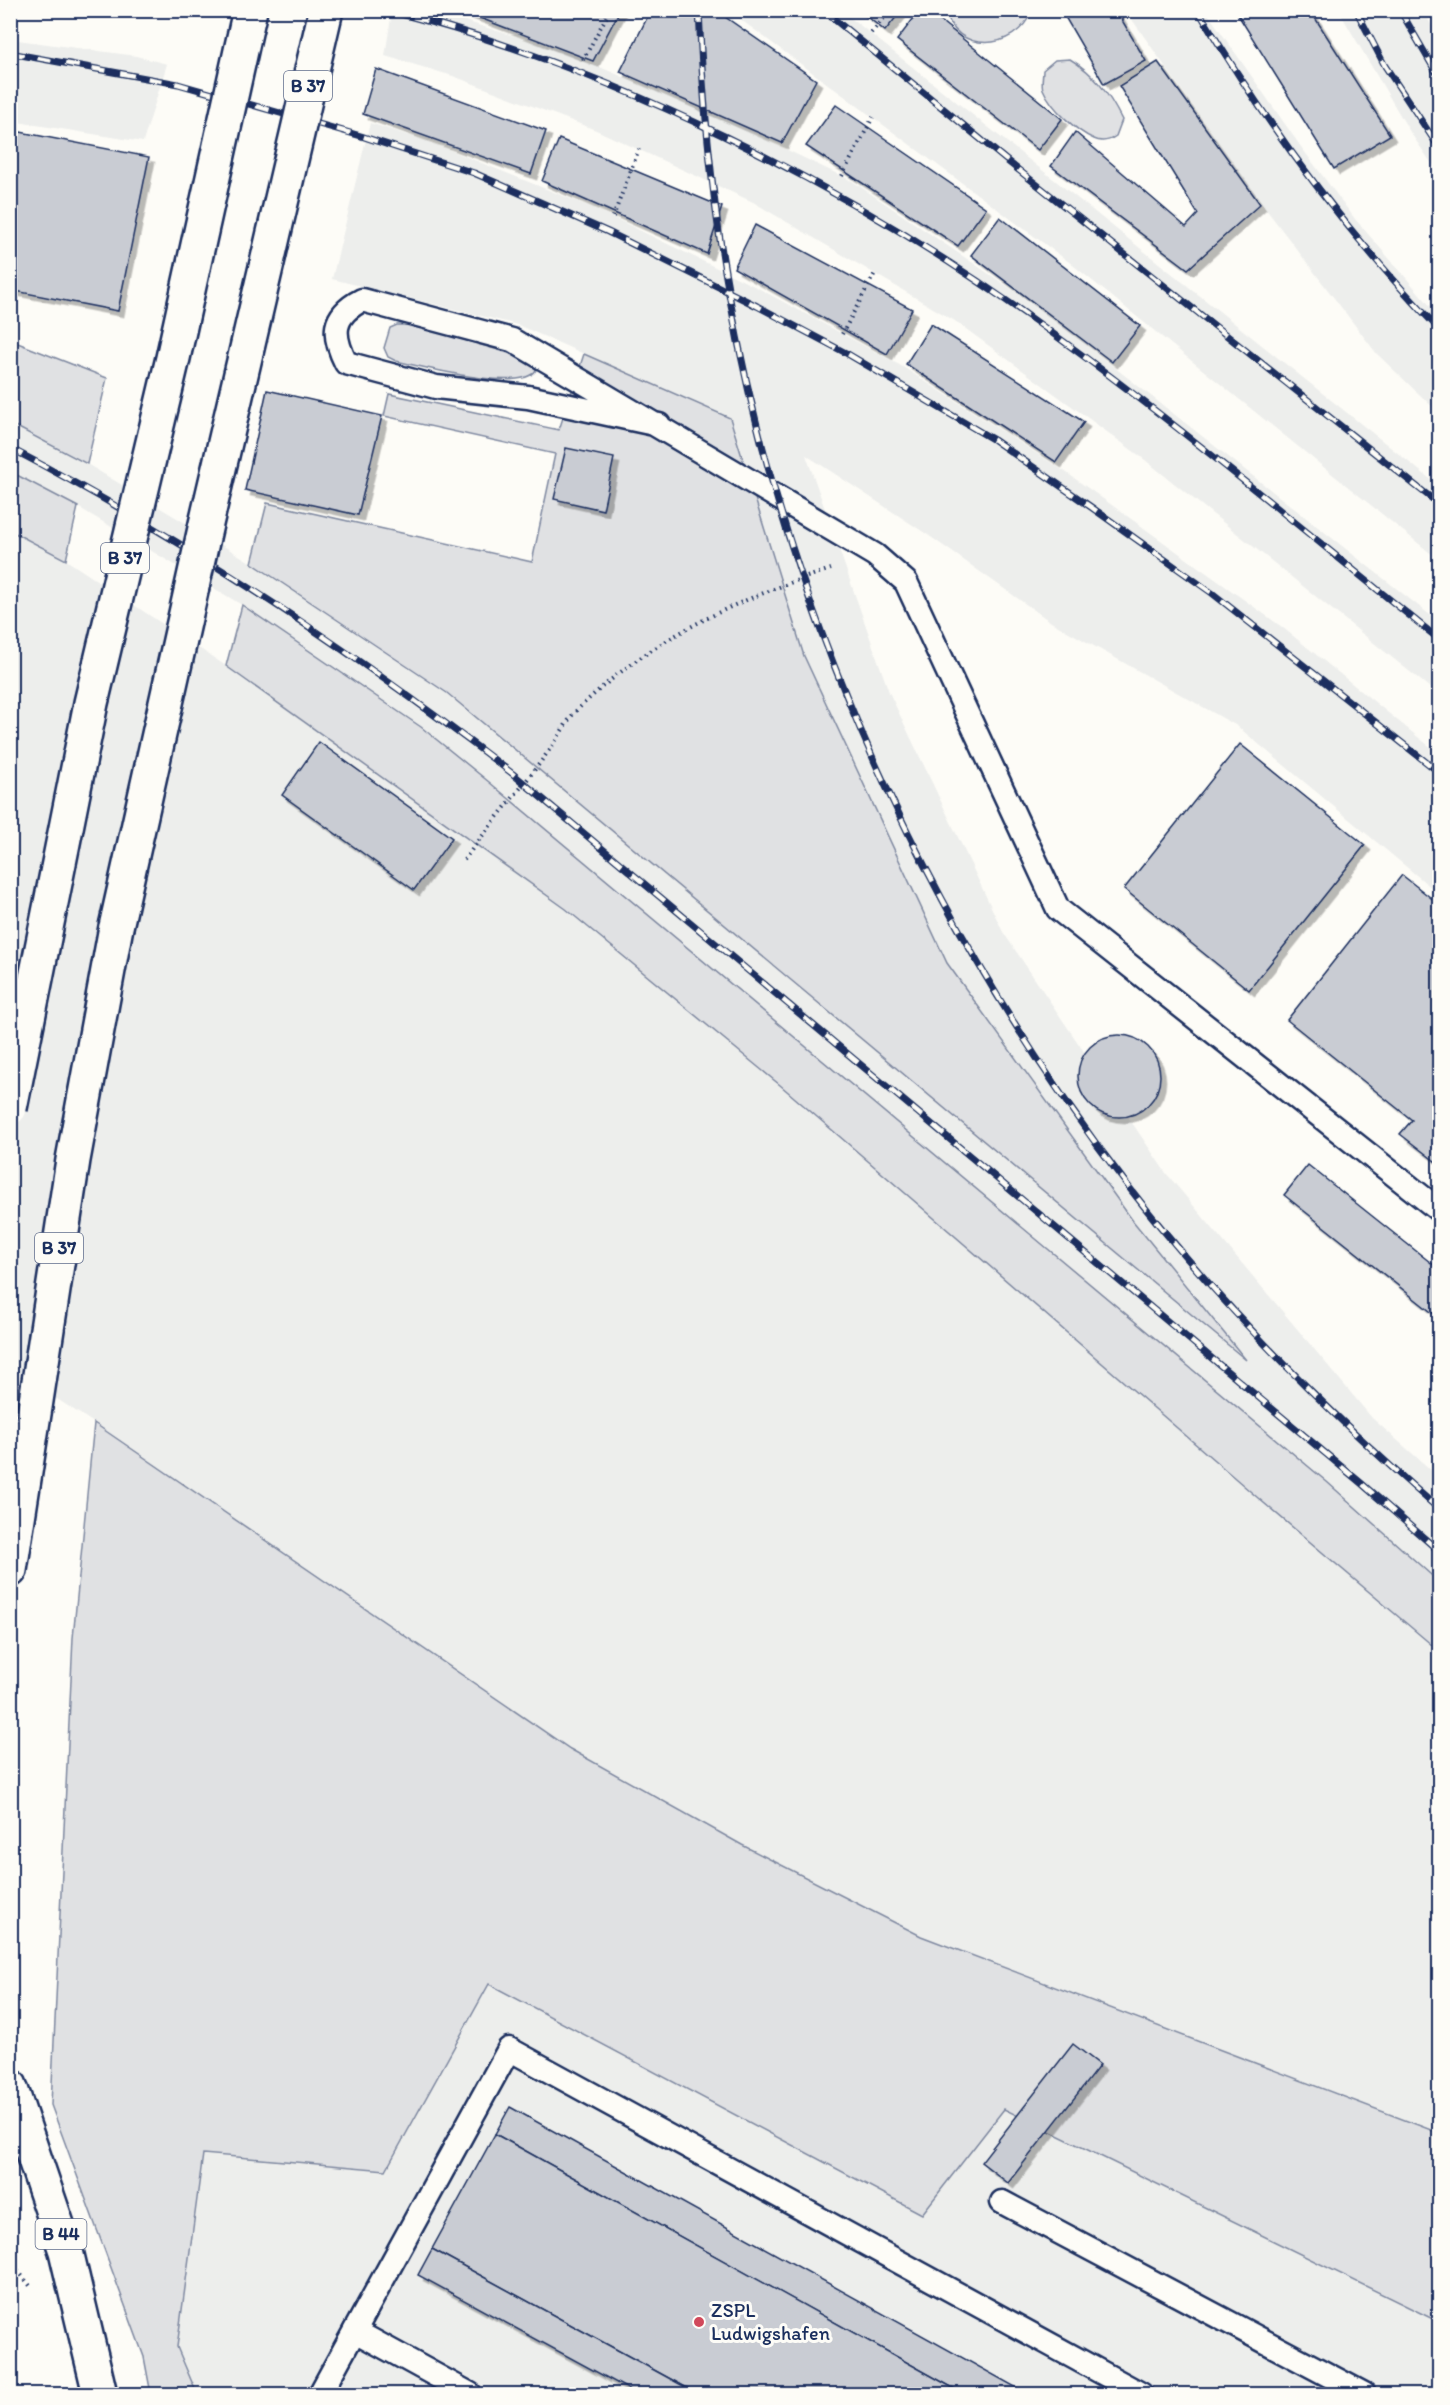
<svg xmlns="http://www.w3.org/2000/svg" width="1450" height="2405" viewBox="0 0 1450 2405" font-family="Itim,sans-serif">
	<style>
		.built { fill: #edeeec }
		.green { fill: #e0e1e3; stroke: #7e88a0; stroke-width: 1.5 }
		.building { fill: #c9ccd3; stroke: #1b2f5e; stroke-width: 1.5; filter: url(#shadow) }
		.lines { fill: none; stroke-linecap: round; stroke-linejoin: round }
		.lane-casing { stroke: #1b2f5e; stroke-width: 27 }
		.highway-casing { stroke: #1b2f5e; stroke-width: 38 }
		.path { stroke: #1b2f5e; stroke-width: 4; stroke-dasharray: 1.5 4.5; stroke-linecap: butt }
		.lane { stroke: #fdfcf7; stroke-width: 22 }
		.highway { stroke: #fdfcf7; stroke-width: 33 }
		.rail-casing { stroke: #1b2f5e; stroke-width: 7 }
		.rail { stroke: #fdfcf7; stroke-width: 4.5; stroke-dasharray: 14; stroke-linecap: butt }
		.highway-bridge-casing { stroke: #1b2f5e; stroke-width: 38; stroke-linecap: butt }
		.highway-bridge { stroke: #fdfcf7; stroke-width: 33 }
		.poi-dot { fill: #d1495b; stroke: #fdfcf7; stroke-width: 2 }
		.labels { text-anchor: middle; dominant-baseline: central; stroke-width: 6; stroke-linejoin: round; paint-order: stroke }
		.shield { fill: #fdfcf7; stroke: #5f6c8c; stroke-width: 1.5 }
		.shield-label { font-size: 18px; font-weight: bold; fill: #1b2f5e }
		.poi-label { font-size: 20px; fill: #1b2f5e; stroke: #fdfcf7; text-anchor: start }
	</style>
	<defs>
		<filter id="shadow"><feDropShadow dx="5.5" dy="5.5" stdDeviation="0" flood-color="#0004"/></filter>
	</defs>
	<rect width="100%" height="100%" fill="#fdfcf7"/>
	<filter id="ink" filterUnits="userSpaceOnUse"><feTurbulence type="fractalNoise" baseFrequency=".0167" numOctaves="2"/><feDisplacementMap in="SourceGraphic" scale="12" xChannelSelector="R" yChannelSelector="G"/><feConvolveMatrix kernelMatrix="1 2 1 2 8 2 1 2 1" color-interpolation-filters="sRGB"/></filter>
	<g filter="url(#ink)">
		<!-- built -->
		<g class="built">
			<polygon points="392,11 432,11 560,50 731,123 852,181 1035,305 1439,622 1439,695 1140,456 955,321 753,202 596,130 453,76 385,56"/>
			<polygon points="729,11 842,11 1439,486 1439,560 1069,262"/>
			<polygon points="1126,11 1206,11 1301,147 1355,219 1439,316 1439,413 1377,354 1262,204"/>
			<polygon points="1339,11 1423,11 1439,37 1439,174 1410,132"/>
			<polygon points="10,39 136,56 167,64 143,142 11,121"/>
			<polygon points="370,123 435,144 598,210 758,288 903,367 1067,473 1282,627 1439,754 1439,894 1237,726 1051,622 928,535 806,455 889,692 1003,932 1166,1173 1372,1418 1439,1477 1439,1582 1327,1482 421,727 242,605 78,507 11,472 10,424 87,464 252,563 447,693 1242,1357 1133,1221 947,963 804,656 730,418 518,325 332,279"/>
			<polygon points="10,531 66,560 226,666 566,909 780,1085 1258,1498 1439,1651 1439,2133 921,1936 742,1845 570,1749 94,1423 11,1369"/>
			<polygon points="489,1984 921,2214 1004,2109 1439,2322 1440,2394 197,2394 177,2347 203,2153 386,2170"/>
		</g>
		<!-- green -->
		<g class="green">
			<path d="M946,11V10L1032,11C1015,53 954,53 946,11Z"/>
			<path d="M1070,59C1095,74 1109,94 1122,120L1116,136C1109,141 1102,143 1094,139C1076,131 1051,108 1043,89C1041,84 1043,76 1043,70L1055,60Z"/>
			<path d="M397,325H413L522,357L535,363L536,370C522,394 421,366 396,361L388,357L384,348L390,328Z"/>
			<polygon points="10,340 107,378 87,464 11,424"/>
			<polygon points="584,354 730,418 804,656 947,963 1133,1221 1246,1360 447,693 252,563 267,503 532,562 555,454 384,416 389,394 559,430"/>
			<polygon points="11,472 78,507 66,560 11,531"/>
			<polygon points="242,605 421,727 489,782 1327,1482 1439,1582 1439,1651 1258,1498 780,1085 566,909 226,666"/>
			<polygon points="94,1423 570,1749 742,1845 921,1936 1439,2133 1439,2322 1004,2109 922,2214 489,1984 386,2170 203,2154 177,2347 197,2394 151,2394 144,2357 51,2105 73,1638"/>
		</g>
		<!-- building -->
		<g class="building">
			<polygon points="459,10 576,11 620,10 593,61"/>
			<polygon points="651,10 715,10 816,80 782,143 620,72"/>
			<polygon points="859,10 902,10 885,31"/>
			<polygon points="920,10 927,10 1062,119 1038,150 897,40"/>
			<polygon points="1061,10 1116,10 1146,61 1104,84"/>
			<polygon points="1235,10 1310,10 1390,135 1334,169"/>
			<polygon points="1158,62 1260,204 1188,269 1051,166 1075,132 1186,227 1198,214 1119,86"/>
			<polygon points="376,69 546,131 531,174 363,114"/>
			<polygon points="836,105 986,208 958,246 806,146"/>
			<polygon points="10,130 149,157 118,311 10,290"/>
			<polygon points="559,139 722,207 707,254 542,181"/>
			<polygon points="1000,217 1140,326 1112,362 971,255"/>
			<polygon points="755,225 912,309 887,354 734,268"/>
			<polygon points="931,324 1084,422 1056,462 906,364"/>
			<polygon points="267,390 382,416 358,515 245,490"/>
			<polygon points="566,448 614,458 603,510 554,499"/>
			<polygon points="319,742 452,838 414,890 282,795"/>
			<polygon points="1240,744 1365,845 1249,990 1124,889"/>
			<polygon points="1402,875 1440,905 1440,1165 1400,1134 1412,1120 1287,1020"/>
			<circle cx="1119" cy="1076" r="41"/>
			<polygon points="1308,1165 1440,1270 1440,1319 1284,1195"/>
			<polygon points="1073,2044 1100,2065 1008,2183 981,2162"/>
			<polygon points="510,2107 1028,2394 964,2394 495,2134"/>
			<polygon points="495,2134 964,2394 698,2394 432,2249"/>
			<polygon points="432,2249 698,2394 637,2394 418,2275"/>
		</g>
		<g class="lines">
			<!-- lane casing -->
			<g class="lane-casing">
				<g id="lane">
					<path d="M659,425L528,397L436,387L346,363C332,335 331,316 362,300L512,340L875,555L906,582L1058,909L1440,1211"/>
					<polyline points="1002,2202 1364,2394"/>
					<polyline points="355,2331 470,2394"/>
					<polyline points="320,2394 509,2049 1141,2394"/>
				</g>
			</g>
			<!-- highway casing -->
			<g class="highway-casing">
				<g id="highway">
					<polyline points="10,1570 73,1160 116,927"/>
					<polyline points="10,2086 66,2251 100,2394"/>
				</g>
			</g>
			<!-- path -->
			<g class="path">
				<polyline points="871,33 891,10"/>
				<polyline points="583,60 610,10"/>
				<polyline points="842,176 873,117"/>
				<polyline points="613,217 639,149"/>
				<polyline points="842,334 875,273"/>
				<path d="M464,860C492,822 523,787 550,749C560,736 567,719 579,708C653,637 735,600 831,569"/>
				<polyline points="10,2261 31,2287"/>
			</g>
			<!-- lane -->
			<use href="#lane" class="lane"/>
			<!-- highway -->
			<use href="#highway" class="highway"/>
			<!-- rail casing -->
			<g class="rail-casing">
				<g id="rail">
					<path d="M386,10C609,66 847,186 1034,320C1174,420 1305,532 1440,640"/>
					<path d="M699,10C703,105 712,201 729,294C785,613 931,931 1128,1186C1220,1305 1326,1411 1440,1510"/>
					<polyline points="823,10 1006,160 1440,505"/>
					<path d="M1198,10C1266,124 1348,235 1440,330"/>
					<polyline points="1356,10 1385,66 1440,149"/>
					<polyline points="1400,10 1440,79"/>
					<polyline points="10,53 178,84 361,136 474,173 608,232 757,306 846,353 994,440 1091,507 1212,593 1440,773"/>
					<path d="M10,448C189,541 354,652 513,774L1361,1483L1440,1552"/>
				</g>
			</g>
			<!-- rail -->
			<use href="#rail" class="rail"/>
			<!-- highway-bridge casing -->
			<g class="highway-bridge-casing">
				<g id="highway-bridge">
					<polyline points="116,927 206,524 326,10"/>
					<polyline points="10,1108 91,703 173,358 250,10"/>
				</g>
			</g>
			<!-- highway-bridge -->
			<use href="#highway-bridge" class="highway-bridge"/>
		</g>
	</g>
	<!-- markers -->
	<circle class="poi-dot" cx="699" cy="2322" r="6"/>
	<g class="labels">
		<!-- shield labels -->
		<g class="shield">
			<rect x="284" y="71" width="48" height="30" rx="4.5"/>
			<rect x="101" y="543" width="48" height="30" rx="4.5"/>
			<rect x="35" y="1233" width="48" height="30" rx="4.5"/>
			<rect x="35.5" y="2219" width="51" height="30" rx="4.5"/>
		</g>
		<g class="shield-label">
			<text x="308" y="86">B 37</text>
			<text x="125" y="558">B 37</text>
			<text x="59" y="1248">B 37</text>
			<text x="61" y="2234">B 44</text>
		</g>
		<!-- poi labels -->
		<g class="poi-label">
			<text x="711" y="2310">ZSPL<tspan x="711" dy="23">Ludwigshafen</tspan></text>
		</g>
	</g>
	<!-- margin -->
	<rect width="1450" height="2405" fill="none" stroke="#fdfcf7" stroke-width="36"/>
	<rect x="18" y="18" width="1414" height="2369" fill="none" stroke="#1b2f5e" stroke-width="2" filter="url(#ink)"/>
</svg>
